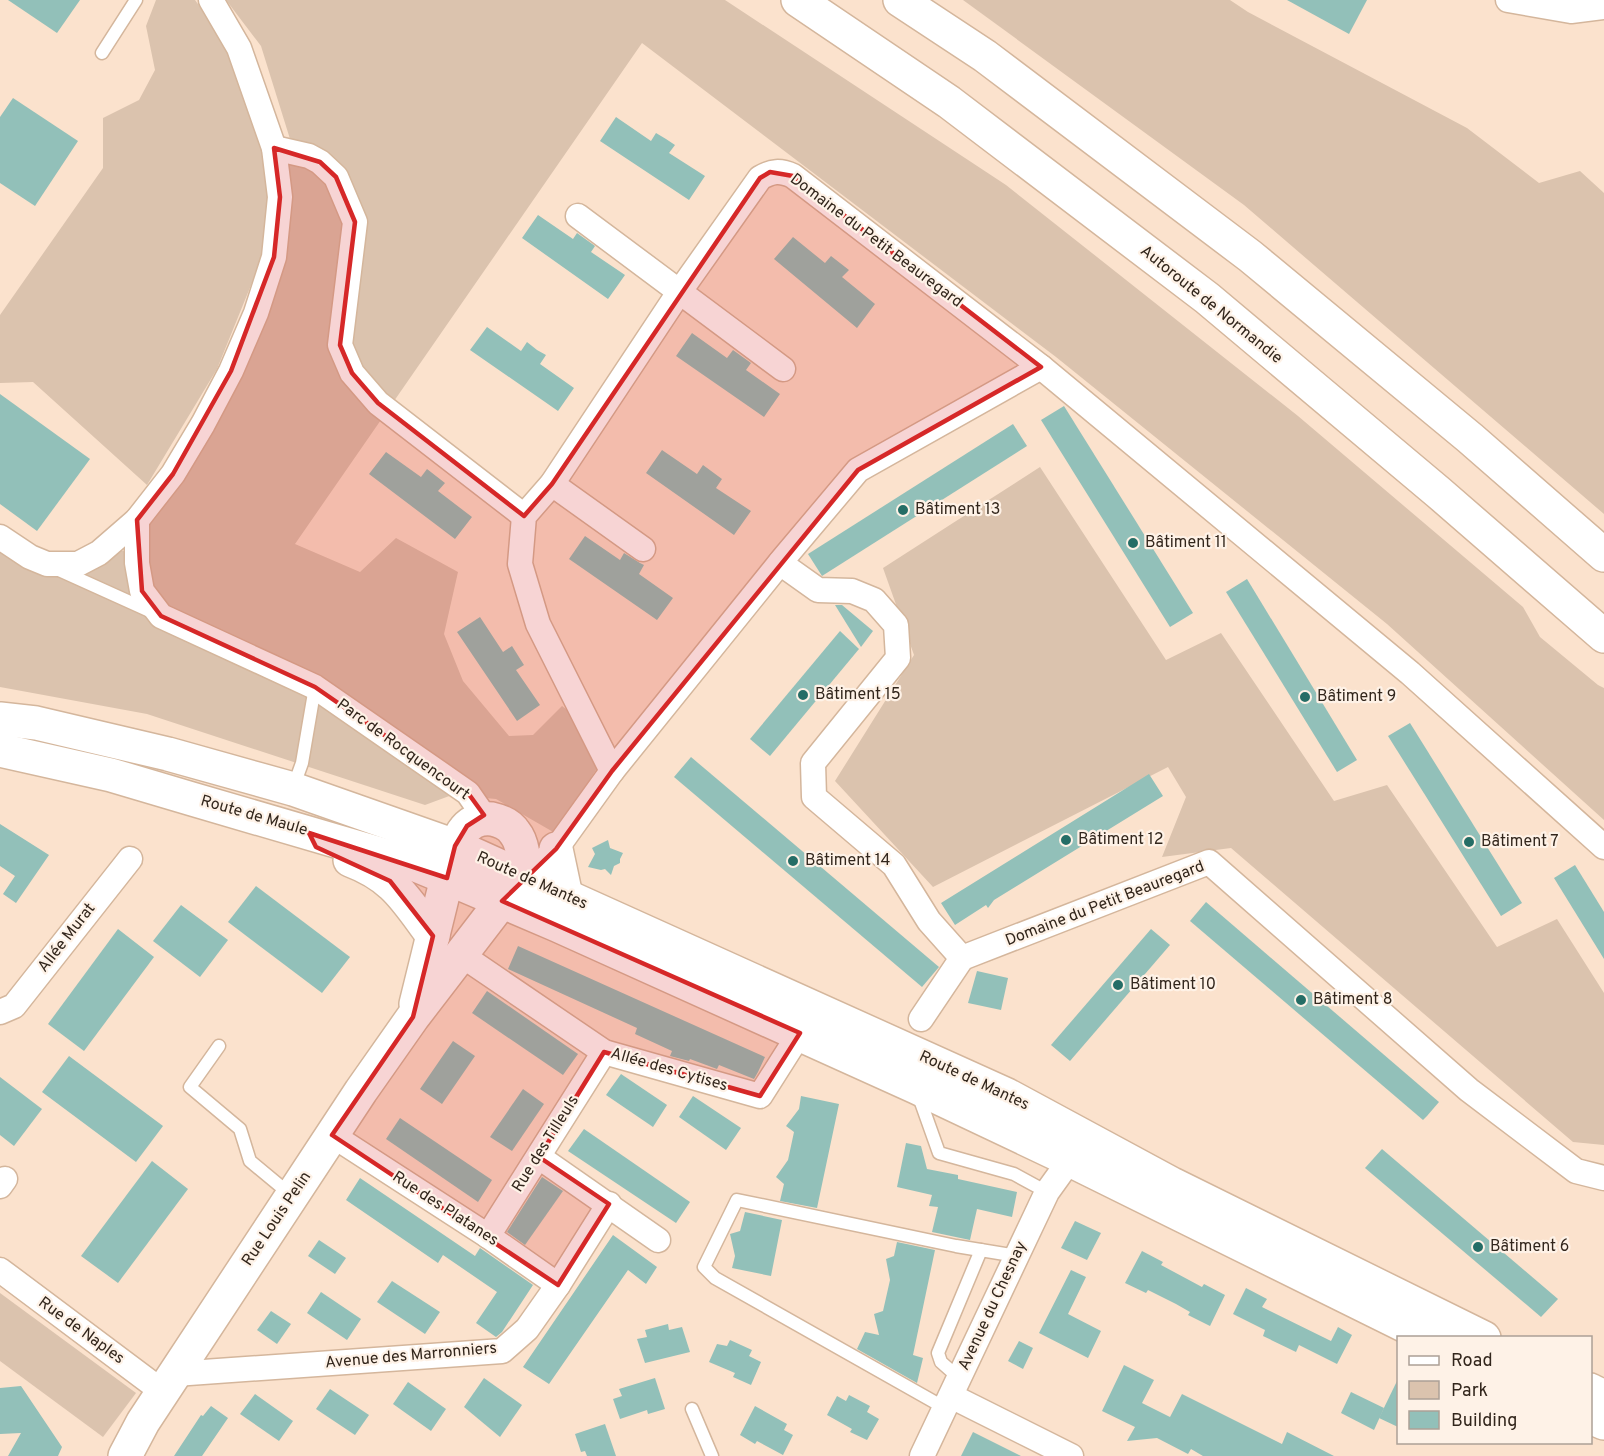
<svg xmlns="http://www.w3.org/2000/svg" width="1604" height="1456" viewBox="0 0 1604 1456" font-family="Overpass,sans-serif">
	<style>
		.green { fill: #dbc3ae }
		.building { fill: #92c0b9 }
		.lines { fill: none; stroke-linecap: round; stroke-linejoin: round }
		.lane-casing { stroke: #d4b69c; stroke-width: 15 }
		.street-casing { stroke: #d4b69c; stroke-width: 27 }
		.secondary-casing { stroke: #d4b69c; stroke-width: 36 }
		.primary-casing { stroke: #d4b69c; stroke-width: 36 }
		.highway-casing { stroke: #d4b69c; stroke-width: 36 }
		.lane { stroke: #fff; stroke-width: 12 }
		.street { stroke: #fff; stroke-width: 24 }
		.secondary { stroke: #fff; stroke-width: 33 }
		.primary { stroke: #fff; stroke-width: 33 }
		.highway { stroke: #fff; stroke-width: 33 }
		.marked { fill: #d62828; fill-opacity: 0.2; stroke: #d62828; stroke-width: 4.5; stroke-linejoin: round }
		.poi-dot { fill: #256d66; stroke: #fef2e7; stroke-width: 2 }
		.labels { text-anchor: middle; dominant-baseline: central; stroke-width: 4.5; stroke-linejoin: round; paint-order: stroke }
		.street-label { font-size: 16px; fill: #32261c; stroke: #fef2e7 }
		.poi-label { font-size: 16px; fill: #32261c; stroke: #fef2e7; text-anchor: start }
	</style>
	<rect width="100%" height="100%" fill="#fbe2cd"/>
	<!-- green -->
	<g class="green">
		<polygon points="156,0 195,0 219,33 254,120 271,185 266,248 217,369 147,485 33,382 0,383 0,315 103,168 103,118 139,100 155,70 146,26"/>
		<polygon points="226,0 725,0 1006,185 1298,416 1523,607 1540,637 1598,685 1604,688 1604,820 1387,624 1056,357 642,43 295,544 360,572 396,538 458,572 444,634 463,681 509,736 533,735 562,706 613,744 555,833 496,799 452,795 425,805 147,714 0,687 0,551 41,573 114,551 125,551 186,476 246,365 283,263 290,139 261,46"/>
		<polygon points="963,0 1230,0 1248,12 1467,128 1539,183 1580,171 1604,193 1604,514 1244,205"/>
		<polygon points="1040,467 1166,660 1221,633 1334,801 1387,785 1497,947 1557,919 1604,993 1604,1145 1573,1142 1231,848 1162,857 1186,797 1168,767 933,887 835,781 914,655 883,568"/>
		<polygon points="0,1293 136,1393 103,1437 0,1361"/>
	</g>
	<!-- building -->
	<g class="building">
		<polygon points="8,0 80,0 57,33"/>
		<polygon points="1287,0 1367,0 1349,34"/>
		<polygon points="13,98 78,141 35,206 0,183 0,117"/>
		<polygon points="616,117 651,141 656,133 666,139 675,145 669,153 705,176 689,200 600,141"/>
		<polygon points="538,215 573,239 577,233 595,246 591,252 625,275 608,299 522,238"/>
		<polygon points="793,237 825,263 831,256 849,270 842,277 875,304 857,328 774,259"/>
		<polygon points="487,327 521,351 527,342 537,350 546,355 540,364 574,388 558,411 470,350"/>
		<polygon points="692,333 727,358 733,350 751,363 746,370 780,394 764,417 676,356"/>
		<polygon points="0,394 90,459 37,531 0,504"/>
		<polygon points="1064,406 1193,613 1170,627 1041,420"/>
		<polygon points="1013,424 1027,446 822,576 808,554"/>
		<polygon points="662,450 697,474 703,465 722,479 716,488 751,511 734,535 646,473"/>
		<polygon points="386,452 421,477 427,469 445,483 438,491 472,517 455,539 369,474"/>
		<polygon points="585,536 620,560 624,553 640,563 644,565 639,574 673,598 657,620 569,559"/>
		<polygon points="1247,579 1357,760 1337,772 1226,592"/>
		<polygon points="835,605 842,605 873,631 861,647"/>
		<polygon points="480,617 503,652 512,646 524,665 516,670 540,705 517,721 457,632"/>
		<polygon points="840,631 859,649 770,756 750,739"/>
		<polygon points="1410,723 1522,903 1501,916 1388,736"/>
		<polygon points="691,757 939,967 922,987 674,777"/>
		<polygon points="1149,774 1163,796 994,900 988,908 986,905 955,925 941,903"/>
		<polygon points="0,824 49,855 16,903 3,894 15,876 0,866"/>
		<polygon points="608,840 610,848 623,853 620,859 620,863 614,866 611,875 605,869 601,870 588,867 595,854 592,848"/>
		<polygon points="1575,865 1604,912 1604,959 1554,878"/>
		<polygon points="256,886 350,957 322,993 228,922"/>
		<polygon points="1206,902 1439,1102 1427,1116 1423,1120 1190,921"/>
		<polygon points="181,905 228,940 200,977 153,941"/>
		<polygon points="118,929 154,957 84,1051 48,1024"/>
		<polygon points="1151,929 1170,945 1070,1061 1051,1045"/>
		<polygon points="518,946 765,1057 758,1072 754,1079 719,1065 717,1069 690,1059 689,1061 670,1056 672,1051 635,1034 637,1028 508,969"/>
		<polygon points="977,971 1008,978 1001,1010 968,1003"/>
		<polygon points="487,991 578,1054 563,1075 472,1013"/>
		<polygon points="453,1041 475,1056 442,1104 420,1089"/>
		<polygon points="69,1056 163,1126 136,1162 42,1092"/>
		<polygon points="621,1074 667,1105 653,1127 606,1095"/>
		<polygon points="0,1077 42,1109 14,1146 0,1135"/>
		<polygon points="523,1089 544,1104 512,1151 490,1137"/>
		<polygon points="693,1096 741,1128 726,1150 679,1117"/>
		<polygon points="801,1096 839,1104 817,1208 780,1201 784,1184 776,1177 788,1160 794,1132 786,1126 799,1109"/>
		<polygon points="400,1118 492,1180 478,1202 386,1139"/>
		<polygon points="584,1129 690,1202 676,1223 568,1151"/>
		<polygon points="906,1143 921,1146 927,1169 958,1175 958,1179 1017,1192 1012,1217 977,1209 970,1240 932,1232 938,1207 929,1206 932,1195 897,1187"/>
		<polygon points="1382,1149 1558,1299 1541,1317 1365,1168"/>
		<polygon points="152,1161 188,1189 118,1283 81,1256"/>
		<polygon points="542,1177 563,1191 525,1245 507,1232"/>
		<polygon points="360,1178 475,1256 480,1248 533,1285 502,1332 496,1337 476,1323 497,1292 443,1255 438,1263 346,1200"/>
		<polygon points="745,1212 782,1220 771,1276 732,1268 735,1256 730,1234 740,1231"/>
		<polygon points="1075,1221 1101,1233 1087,1260 1061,1248"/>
		<polygon points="613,1235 657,1267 646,1284 628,1270 549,1384 523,1367"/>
		<polygon points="319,1240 346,1258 335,1274 308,1256"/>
		<polygon points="897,1242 935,1250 913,1355 923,1358 917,1383 857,1349 865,1332 879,1335 874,1314 883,1311 890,1280 886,1259 894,1256"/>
		<polygon points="1142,1251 1163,1262 1161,1265 1202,1287 1204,1284 1225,1295 1210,1326 1188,1315 1190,1312 1176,1304 1148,1290 1146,1293 1125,1283"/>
		<polygon points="1071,1270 1086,1277 1068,1314 1101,1331 1088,1358 1039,1333"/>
		<polygon points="392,1281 440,1312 425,1334 377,1302"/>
		<polygon points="1246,1288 1267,1299 1262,1307 1331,1341 1338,1327 1352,1335 1337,1364 1299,1345 1296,1352 1263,1336 1265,1330 1233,1314"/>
		<polygon points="321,1292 361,1319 347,1340 307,1313"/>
		<polygon points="271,1311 291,1324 277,1344 257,1330"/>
		<polygon points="668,1324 669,1330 682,1327 690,1352 645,1363 637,1339 647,1337 645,1330"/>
		<polygon points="730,1340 752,1350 749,1356 761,1362 751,1385 733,1377 735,1373 709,1362 717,1344 727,1346"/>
		<polygon points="1019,1341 1033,1348 1023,1369 1008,1361"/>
		<polygon points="1124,1365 1154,1380 1142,1403 1170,1417 1182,1394 1282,1444 1287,1432 1334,1456 1203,1456 1191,1449 1188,1454 1157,1438 1127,1441 1135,1427 1102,1411"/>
		<polygon points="484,1378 522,1405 500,1437 464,1407"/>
		<polygon points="655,1378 665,1409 648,1414 647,1410 620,1419 613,1399 622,1396 619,1389"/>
		<polygon points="1398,1379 1398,1427 1379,1418"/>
		<polygon points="408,1382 446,1409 431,1431 393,1404"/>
		<polygon points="21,1386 62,1447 58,1456 8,1456 21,1433 0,1434 0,1388"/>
		<polygon points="330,1389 369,1415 355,1435 316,1409"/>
		<polygon points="1351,1392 1384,1408 1374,1430 1341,1413"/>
		<polygon points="255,1394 293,1421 279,1441 240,1414"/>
		<polygon points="849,1395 870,1406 867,1412 879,1419 867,1440 850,1432 852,1429 827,1415 837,1396 846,1401"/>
		<polygon points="211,1406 228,1418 202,1456 174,1456 201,1415 203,1416"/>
		<polygon points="755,1406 787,1424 784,1430 793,1435 783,1455 757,1441 755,1444 740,1435"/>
		<polygon points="605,1424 616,1456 587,1456 585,1451 581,1452 575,1434"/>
		<polygon points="973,1432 1021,1456 961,1456"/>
	</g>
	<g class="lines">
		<!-- lane casing -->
		<g class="lane-casing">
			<g id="lane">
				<polyline points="102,53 136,0"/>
				<polyline points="59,570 152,612"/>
				<polyline points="293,788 302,763 315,687"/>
				<polyline points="219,1046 190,1087 240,1129 250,1161 291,1195"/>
				<polyline points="918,1094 939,1153 1014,1174 1047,1192"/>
				<polyline points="959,1378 941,1362 938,1353 981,1250"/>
				<polyline points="945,1408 715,1278 704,1267 737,1200 956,1246 1017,1256"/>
				<polyline points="692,1409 712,1456"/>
			</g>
		</g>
		<!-- street casing -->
		<g class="street-casing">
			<g id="street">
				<polyline points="1508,0 1571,11 1604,7"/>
				<polyline points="274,148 309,156 320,162 336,177 355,222 340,345 352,373 378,403 524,516"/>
				<polyline points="578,216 783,369"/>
				<polyline points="552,484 643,549"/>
				<polyline points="137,520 137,563 142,591 161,616 315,687 468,793 486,819"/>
				<polyline points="0,537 30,557 47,564 78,564 99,553 137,520 173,474 203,424 231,371 256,313 274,257 280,197 274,148 239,48 211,0"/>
				<polyline points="780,563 818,590 852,591 874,600 896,625 898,658 813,763 814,797 894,865 929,921 962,958 1209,862 1469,1090 1576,1171 1604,1178"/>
				<path d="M612,771L538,624L520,564L524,516L552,484L680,291L760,178C772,171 780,170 793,176L1041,367"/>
				<polyline points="525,878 556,849 612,771 783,559 858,470 1041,367 1410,673 1604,847"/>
				<polyline points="460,954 604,1052 760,1096 800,1033"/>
				<polyline points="0,1012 14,1006 130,859"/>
				<polyline points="921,1019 962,958"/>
				<polyline points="332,1135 488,1236 558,1285"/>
				<polyline points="539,1157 658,1240"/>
				<polyline points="0,1186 5,1179"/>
				<polyline points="488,1236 604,1052"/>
				<polyline points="0,1270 163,1392"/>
				<polyline points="175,1374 502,1351 527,1329 558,1285 609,1204"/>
				<polyline points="951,1396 1071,1456"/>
				<polyline points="922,1456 1047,1192 1070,1160"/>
			</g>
		</g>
		<!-- secondary casing -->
		<g class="secondary-casing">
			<g id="secondary">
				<polyline points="416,1004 447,878"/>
				<polyline points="125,1456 143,1422 361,1091 413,1017 502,901"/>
			</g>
		</g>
		<!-- primary casing -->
		<g class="primary-casing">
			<g id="primary">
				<polyline points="0,719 36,723 168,754 293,789 455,846 1007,1095 1172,1184 1484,1338"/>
				<polyline points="0,750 111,775 192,799 411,863 447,878 557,925 916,1087 1070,1160 1430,1338"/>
				<polyline points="556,849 566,896"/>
				<path d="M350,860C395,877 406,900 433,936"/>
				<path d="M450,865C456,843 463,816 492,819C501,821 510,825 515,833C524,844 524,864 525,878"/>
				<polyline points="1590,1390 1604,1397"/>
				<polyline points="1590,1417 1604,1423"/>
			</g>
		</g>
		<!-- highway casing -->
		<g class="highway-casing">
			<g id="highway">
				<polyline points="798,0 949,102 1207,298 1438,492 1604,636"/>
				<polyline points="900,0 985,56 1250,256 1470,438 1604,555"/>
			</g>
		</g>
		<!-- lane -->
		<use href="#lane" class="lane"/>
		<!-- street -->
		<use href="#street" class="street"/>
		<!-- secondary -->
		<use href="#secondary" class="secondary"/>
		<!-- primary -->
		<use href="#primary" class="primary"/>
		<!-- highway -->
		<use href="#highway" class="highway"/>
	</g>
	<!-- marked area -->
	<path class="marked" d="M274,148L320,162L336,177L355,222L340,345L352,373L378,403L524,516L552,484L760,178L770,172L793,176L1041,367L858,470L612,771L556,849L502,901L800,1033L760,1096L604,1052L539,1157L609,1204L558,1285L332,1135L413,1017L433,936L390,881L316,847L309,833L447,878L455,846L467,826L484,815L468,793L315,687L161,616L142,591L137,520L173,474L231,371L274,257L280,197Z"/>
	<!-- markers -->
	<g class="poi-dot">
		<circle cx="903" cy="510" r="6"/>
		<circle cx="1133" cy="543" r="6"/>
		<circle cx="803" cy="695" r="6"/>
		<circle cx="1305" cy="697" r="6"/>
		<circle cx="1066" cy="840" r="6"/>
		<circle cx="1469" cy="842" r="6"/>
		<circle cx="793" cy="861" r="6"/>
		<circle cx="1118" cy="985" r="6"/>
		<circle cx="1301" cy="1000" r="6"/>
		<circle cx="1478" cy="1247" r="6"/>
	</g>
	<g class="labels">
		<!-- street labels -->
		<g class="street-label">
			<text transform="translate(876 241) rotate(37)">Domaine du Petit Beauregard</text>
			<text transform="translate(1211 305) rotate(39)">Autoroute de Normandie</text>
			<text transform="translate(403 750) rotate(36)">Parc de Rocquencourt</text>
			<text transform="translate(254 816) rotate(16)">Route de Maule</text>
			<text transform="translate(532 881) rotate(24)">Route de Mantes</text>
			<text transform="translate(1105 904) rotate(-21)">Domaine du Petit Beauregard</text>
			<text transform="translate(67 938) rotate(-52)">Allée Murat</text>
			<text transform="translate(669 1070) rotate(16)">Allée des Cytises</text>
			<text transform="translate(974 1081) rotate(25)">Route de Mantes</text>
			<text transform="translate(546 1144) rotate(-58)">Rue des Tilleuls</text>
			<text transform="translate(445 1209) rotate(33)">Rue des Platanes</text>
			<text transform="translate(277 1219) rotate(-56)">Rue Louis Pelin</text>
			<text transform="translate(993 1306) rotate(-65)">Avenue du Chesnay</text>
			<text transform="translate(81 1331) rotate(36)">Rue de Naples</text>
			<text transform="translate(411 1356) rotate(-5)">Avenue des Marronniers</text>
		</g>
		<!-- poi labels -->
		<g class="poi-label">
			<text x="915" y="510">Bâtiment 13</text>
			<text x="1145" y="543">Bâtiment 11</text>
			<text x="815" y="695">Bâtiment 15</text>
			<text x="1317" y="697">Bâtiment 9</text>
			<text x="1078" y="840">Bâtiment 12</text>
			<text x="1481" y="842">Bâtiment 7</text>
			<text x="805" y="861">Bâtiment 14</text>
			<text x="1130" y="985">Bâtiment 10</text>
			<text x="1313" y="1000">Bâtiment 8</text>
			<text x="1490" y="1247">Bâtiment 6</text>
		</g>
	</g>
	<!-- legend -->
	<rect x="1397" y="1336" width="195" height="108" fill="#fef2e7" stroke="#aca096" stroke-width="1.5"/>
	<rect x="1409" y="1356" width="30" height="9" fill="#ffffff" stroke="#aca096" stroke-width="1.5"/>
	<text x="1451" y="1366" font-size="18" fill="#32261c">Road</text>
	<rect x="1409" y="1381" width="30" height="18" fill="#dbc3ae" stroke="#aca096" stroke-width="1.5"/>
	<text x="1451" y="1396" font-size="18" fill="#32261c">Park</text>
	<rect x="1409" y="1411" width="30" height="18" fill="#92c0b9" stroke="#aca096" stroke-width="1.5"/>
	<text x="1451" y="1426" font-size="18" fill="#32261c">Building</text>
</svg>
